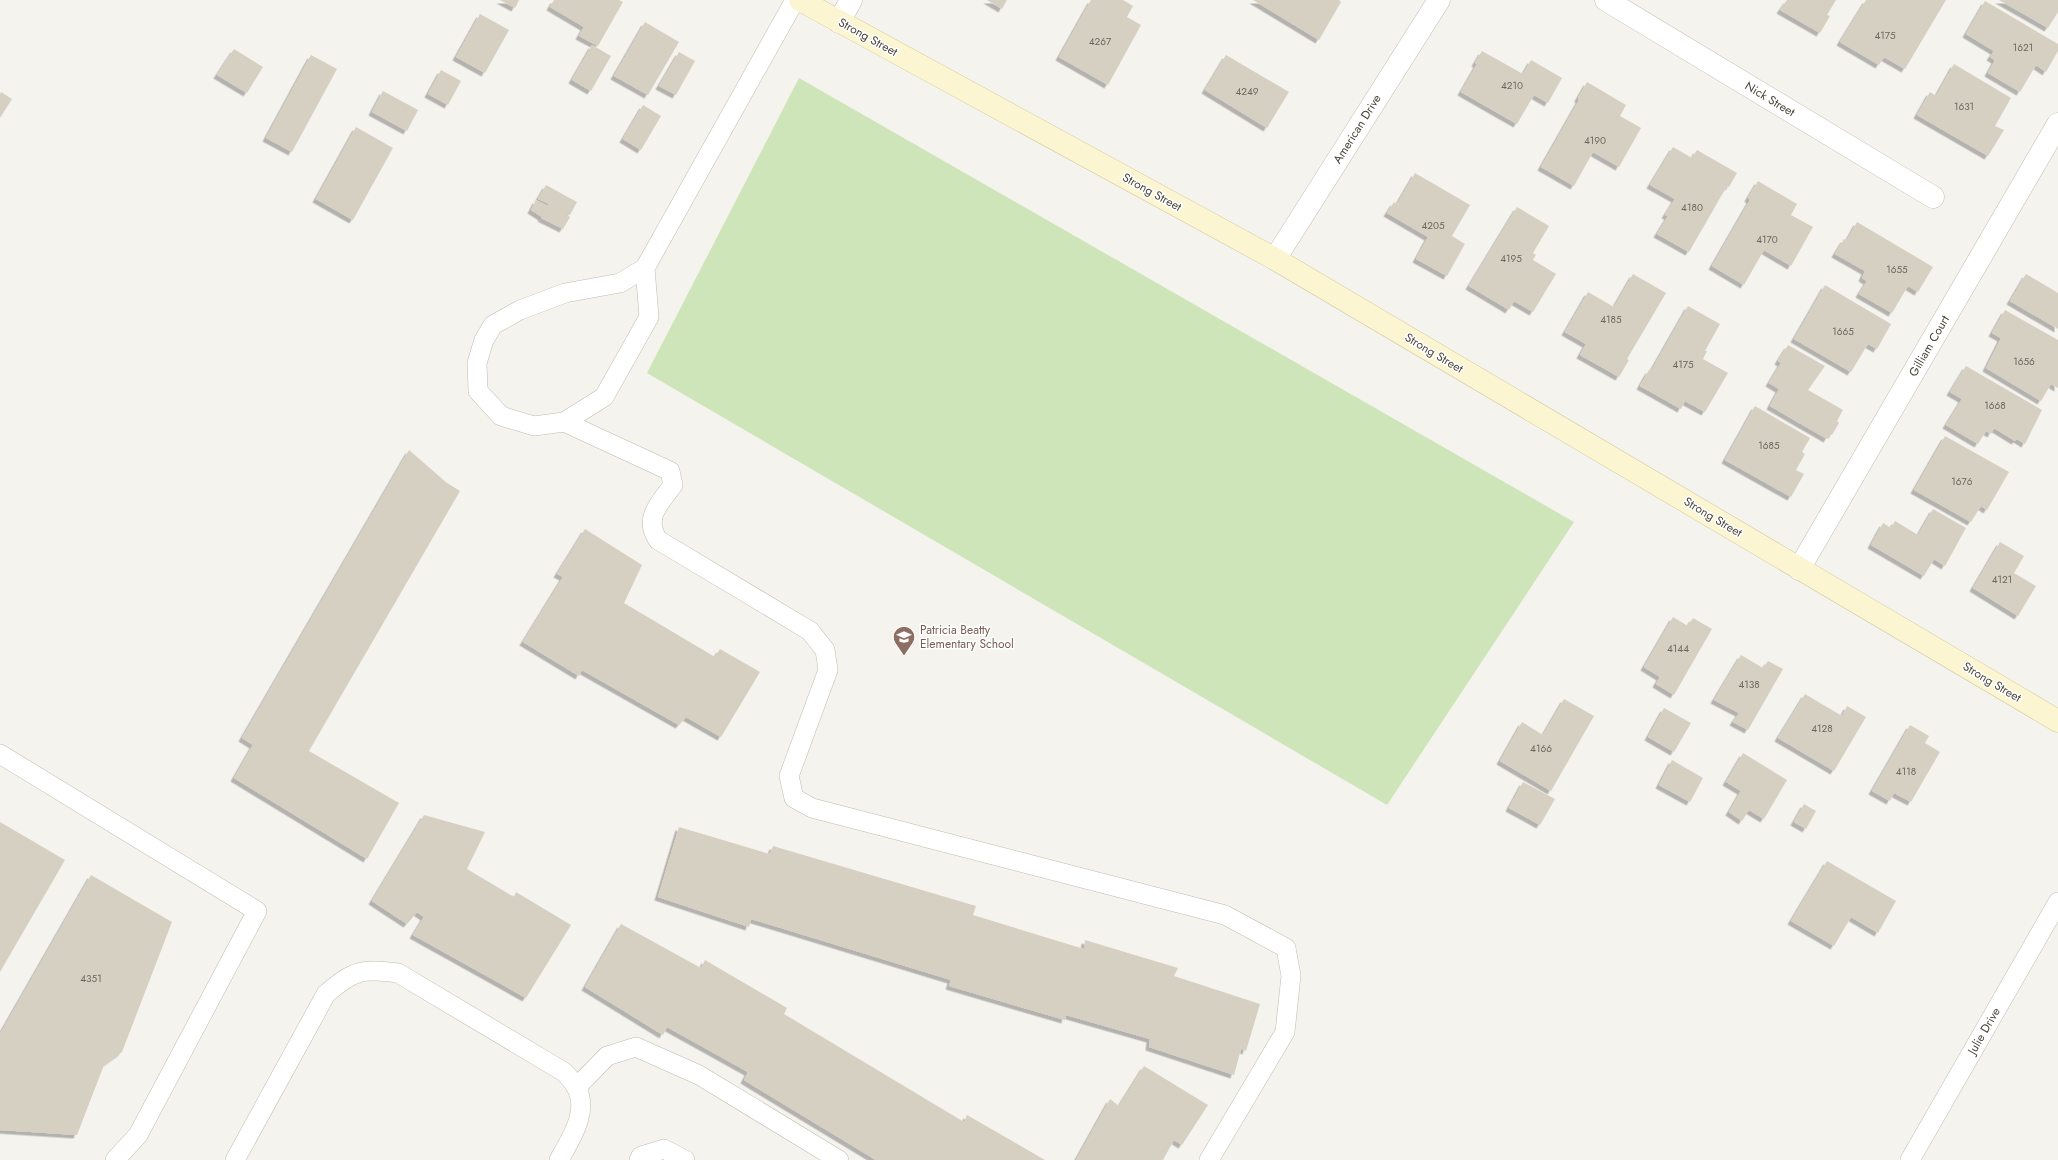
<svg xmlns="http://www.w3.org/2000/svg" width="2058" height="1160" viewBox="0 0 2058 1160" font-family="Jost,sans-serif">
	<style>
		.green { fill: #cde5b9 }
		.building { fill: #d6d0c3; filter: url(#shadow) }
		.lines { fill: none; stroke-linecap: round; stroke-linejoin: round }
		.lane-casing { stroke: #c0bcaf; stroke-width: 20 }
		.street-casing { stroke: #c0bcaf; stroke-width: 23 }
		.secondary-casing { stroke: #d1c9a0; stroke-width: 23 }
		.lane { stroke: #fff; stroke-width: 19 }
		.street { stroke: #fff; stroke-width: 22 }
		.secondary { stroke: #fbf5d1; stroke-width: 22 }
		.labels { text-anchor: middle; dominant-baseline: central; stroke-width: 3; stroke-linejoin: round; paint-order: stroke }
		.number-label { font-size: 10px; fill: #6c685c }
		.street-label { font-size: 12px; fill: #49453a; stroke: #fff }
		.education-label { font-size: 12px; fill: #785e54; stroke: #fff; text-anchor: start }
	</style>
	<defs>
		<filter id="shadow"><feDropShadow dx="-3.5" dy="3.5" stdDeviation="0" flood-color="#0004"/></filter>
	</defs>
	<rect width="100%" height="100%" fill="#f5f3ed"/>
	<!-- green -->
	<polygon class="green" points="799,78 1574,522 1387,805 647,373"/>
	<!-- building -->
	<g class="building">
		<polygon points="500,0 519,0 515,8"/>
		<polygon points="554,0 619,0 623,2 598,46 579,36 584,27 550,7"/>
		<polygon points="987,0 1007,0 1002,9"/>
		<polygon points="1091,0 1123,0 1133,6 1127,17 1141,25 1108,85 1059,57"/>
		<polygon points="1253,0 1339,0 1341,2 1319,40"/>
		<polygon points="1787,0 1836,0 1827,15 1830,16 1820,33 1780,10"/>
		<polygon points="1866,0 1946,0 1905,69 1884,57 1879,65 1840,42"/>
		<polygon points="1999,0 2058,0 2058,12 2048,28"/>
		<polygon points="1985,1 2058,44 2058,51 2046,72 2036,65 2020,92 1988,73 1995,60 1990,57 1994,51 1966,34"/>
		<polygon points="480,14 509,30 485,73 456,57"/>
		<polygon points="645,22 679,42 648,95 614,76"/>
		<polygon points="592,45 611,56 591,91 572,80"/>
		<polygon points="234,49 263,67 247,93 217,75"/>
		<polygon points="1482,51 1523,74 1531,60 1562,78 1548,103 1534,95 1517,124 1461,92 1477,64 1475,63"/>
		<polygon points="679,52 695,61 676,95 659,86"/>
		<polygon points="311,55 337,69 292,152 266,138"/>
		<polygon points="1226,55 1289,92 1267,128 1205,90"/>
		<polygon points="1954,64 2011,98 1995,126 2004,130 1988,156 1917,115 1930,92 1936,96"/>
		<polygon points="441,70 461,81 448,105 428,94"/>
		<polygon points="1587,82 1626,105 1620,116 1641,128 1619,167 1593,152 1574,186 1541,167 1579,100 1578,98"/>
		<polygon points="383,91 418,110 407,131 372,112"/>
		<polygon points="1,92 12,99 0,118 0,94"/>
		<polygon points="643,105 661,116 641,150 623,139"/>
		<polygon points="356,127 393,148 353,220 316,199"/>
		<polygon points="1673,147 1692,158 1697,150 1737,173 1729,187 1727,186 1689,252 1657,234 1668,216 1665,215 1675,199 1650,185"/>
		<polygon points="1415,173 1470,205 1452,236 1465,244 1447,276 1416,259 1428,237 1387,213 1394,202 1397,204"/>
		<polygon points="1758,181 1797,204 1791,215 1813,227 1791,266 1764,250 1744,285 1712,266 1750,200 1748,198"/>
		<polygon points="546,185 577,202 570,215 563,212 570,217 563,229 541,218 542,217 531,210 536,200 548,206 549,204 538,199"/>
		<polygon points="1517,207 1549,226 1533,253 1536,255 1533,260 1556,274 1533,312 1514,301 1509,310 1469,286"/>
		<polygon points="1857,222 1933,267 1918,292 1908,286 1892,313 1859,294 1867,281 1862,278 1865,271 1835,254 1844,239 1847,240"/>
		<polygon points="1633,274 1666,293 1627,359 1629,360 1619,377 1580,355 1586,344 1565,332 1588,292 1614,307"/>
		<polygon points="2026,274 2058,293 2058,329 2010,301"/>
		<polygon points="1825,285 1891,324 1877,349 1868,344 1851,372 1794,339"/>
		<polygon points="1688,306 1720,324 1705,351 1707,351 1703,359 1728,373 1705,412 1685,401 1681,409 1640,386 1649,370 1651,371"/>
		<polygon points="2005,310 2058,340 2058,388 2051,384 2041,401 1986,368 2001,338 1992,333"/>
		<polygon points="1788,345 1825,366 1808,390 1843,410 1837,421 1839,423 1832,435 1830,434 1827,439 1770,406 1779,389 1769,383 1781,363 1778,361"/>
		<polygon points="1966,366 2042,410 2025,444 2017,439 2015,441 1994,428 1991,434 1986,431 1978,444 1946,425 1962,399 1950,392"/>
		<polygon points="1755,406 1810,438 1802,452 1805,454 1796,470 1804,474 1791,497 1725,460"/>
		<polygon points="1945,436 2009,472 1987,510 1981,506 1971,522 1914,490"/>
		<polygon points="409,450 447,483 460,491 309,751 399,803 367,859 234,778 253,745 242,738"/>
		<polygon points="1933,509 1966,528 1945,566 1934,559 1924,576 1871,545 1883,523 1891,528 1895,521 1918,535"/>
		<polygon points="585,529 642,565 624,603 715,657 720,649 760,672 721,737 686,717 679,725 582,670 579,676 523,642 563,577 557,574"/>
		<polygon points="2000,542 2024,556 2014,573 2036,586 2018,616 1973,588"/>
		<polygon points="1673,617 1688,626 1693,618 1712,629 1674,695 1656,684 1660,677 1644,667"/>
		<polygon points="1741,655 1763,668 1768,661 1783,669 1748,730 1733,722 1739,713 1714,700"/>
		<polygon points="1805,694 1842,716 1847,706 1866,717 1834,771 1778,738"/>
		<polygon points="1564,699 1594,716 1551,791 1500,761 1522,722 1543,735"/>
		<polygon points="1664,708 1691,723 1674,752 1648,737"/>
		<polygon points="1910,725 1929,736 1925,743 1940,752 1911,802 1894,793 1890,801 1872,791"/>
		<polygon points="1743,753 1787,780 1764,819 1749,810 1742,821 1729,812 1741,791 1726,782"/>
		<polygon points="1672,760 1703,778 1690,802 1659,785"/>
		<polygon points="1523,782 1555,799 1540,825 1509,808"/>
		<polygon points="1804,804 1816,811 1806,829 1794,822"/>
		<polygon points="424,815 485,832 467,869 514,897 516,892 571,925 526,998 413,935 424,917 417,912 407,924 372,901"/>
		<polygon points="0,822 65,860 0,972"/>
		<polygon points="679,827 770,854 773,846 976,906 973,915 1084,949 1085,940 1178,968 1174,976 1260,1004 1246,1051 1241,1049 1234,1075 1149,1047 1150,1039 1066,1015 1065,1020 949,986 951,980 751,919 749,927 658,897"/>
		<polygon points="1827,861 1896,901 1878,933 1851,917 1834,946 1791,921"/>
		<polygon points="91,875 172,922 122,1052 104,1065 77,1135 0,1130 0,1034"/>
		<polygon points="621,924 701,968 705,960 787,1008 784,1014 964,1122 967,1115 1045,1160 876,1160 744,1080 748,1072 667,1027 663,1035 585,987"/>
		<polygon points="1144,1066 1208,1105 1182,1145 1174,1140 1163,1160 1076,1160 1110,1099 1119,1106"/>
	</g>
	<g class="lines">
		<!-- lane casing -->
		<g class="lane-casing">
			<g id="lane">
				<polyline points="645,268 649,317 604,397 564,422 534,426 501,416 478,391 477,363 484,340 493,325 520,310 565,293 620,283 645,268 795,0"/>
				<path d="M564,422L670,471L673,485C660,503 643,518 658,540L810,631L825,650L828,670L789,776L794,798L812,808L1225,915L1286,948L1291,976L1285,1032L1209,1160"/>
				<polyline points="0,754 257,911 138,1135 115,1160"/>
				<polyline points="577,1087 607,1056 636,1047 699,1075 839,1160"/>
				<path d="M235,1160L326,994C355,969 362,969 398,973L564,1072C568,1076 573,1081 576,1087C590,1111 570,1140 559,1160"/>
				<polyline points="639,1160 641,1156 664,1149 685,1160"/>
				<polyline points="1910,1160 2058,902"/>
			</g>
		</g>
		<!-- street casing -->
		<g class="street-casing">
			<g id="street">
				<polyline points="1606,0 1933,197"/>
				<polyline points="839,22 851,0"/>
				<polyline points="1275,259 1439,0"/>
				<polyline points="1799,569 2058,124"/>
			</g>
		</g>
		<!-- secondary casing -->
		<g class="secondary-casing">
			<polyline id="secondary" points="800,0 1275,259 2058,721"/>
		</g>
		<!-- lane -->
		<use href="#lane" class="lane"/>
		<!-- street -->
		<use href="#street" class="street"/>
		<!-- secondary -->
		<use href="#secondary" class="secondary"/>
	</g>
	<!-- icons -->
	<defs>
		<g id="school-pin" transform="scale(1.15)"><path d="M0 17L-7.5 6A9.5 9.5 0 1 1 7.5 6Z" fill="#8d6e63" stroke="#fff"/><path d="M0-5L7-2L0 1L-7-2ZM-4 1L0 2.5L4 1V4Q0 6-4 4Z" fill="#fff"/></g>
	</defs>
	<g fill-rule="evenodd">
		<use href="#school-pin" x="904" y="637"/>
	</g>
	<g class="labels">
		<!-- number labels -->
		<g class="number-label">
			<text x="1885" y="35">4175</text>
			<text x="1100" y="41">4267</text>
			<text x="2023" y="47">1621</text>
			<text x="1512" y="85">4210</text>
			<text x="1247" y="91">4249</text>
			<text x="1964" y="106">1631</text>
			<text x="1595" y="140">4190</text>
			<text x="1692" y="207">4180</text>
			<text x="1433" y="225">4205</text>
			<text x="1767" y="239">4170</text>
			<text x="1511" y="258">4195</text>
			<text x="1897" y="269">1655</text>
			<text x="1611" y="319">4185</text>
			<text x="1843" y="331">1665</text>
			<text x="2024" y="361">1656</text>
			<text x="1683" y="364">4175</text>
			<text x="1995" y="405">1668</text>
			<text x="1769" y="445">1685</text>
			<text x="1962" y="481">1676</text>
			<text x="2002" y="579">4121</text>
			<text x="1678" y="648">4144</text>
			<text x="1749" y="684">4138</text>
			<text x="1822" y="728">4128</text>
			<text x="1541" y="748">4166</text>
			<text x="1906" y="771">4118</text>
			<text x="91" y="978">4351</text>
		</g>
		<!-- street labels -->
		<g class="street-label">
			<text transform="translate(868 37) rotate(29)">Strong Street</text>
			<text transform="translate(1770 99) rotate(31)">Nick Street</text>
			<text transform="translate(1357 129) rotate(-58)">American Drive</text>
			<text transform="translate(1152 192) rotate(29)">Strong Street</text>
			<text transform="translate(1929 346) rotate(-60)">Gilliam Court</text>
			<text transform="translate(1434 353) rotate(31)">Strong Street</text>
			<text transform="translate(1713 517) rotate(31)">Strong Street</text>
			<text transform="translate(1992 682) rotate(31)">Strong Street</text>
			<text transform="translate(1984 1031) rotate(-60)">Julie Drive</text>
		</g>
		<!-- education labels -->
		<g class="education-label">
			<text x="920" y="630">Patricia Beatty<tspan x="920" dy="14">Elementary School</tspan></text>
		</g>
	</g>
</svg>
